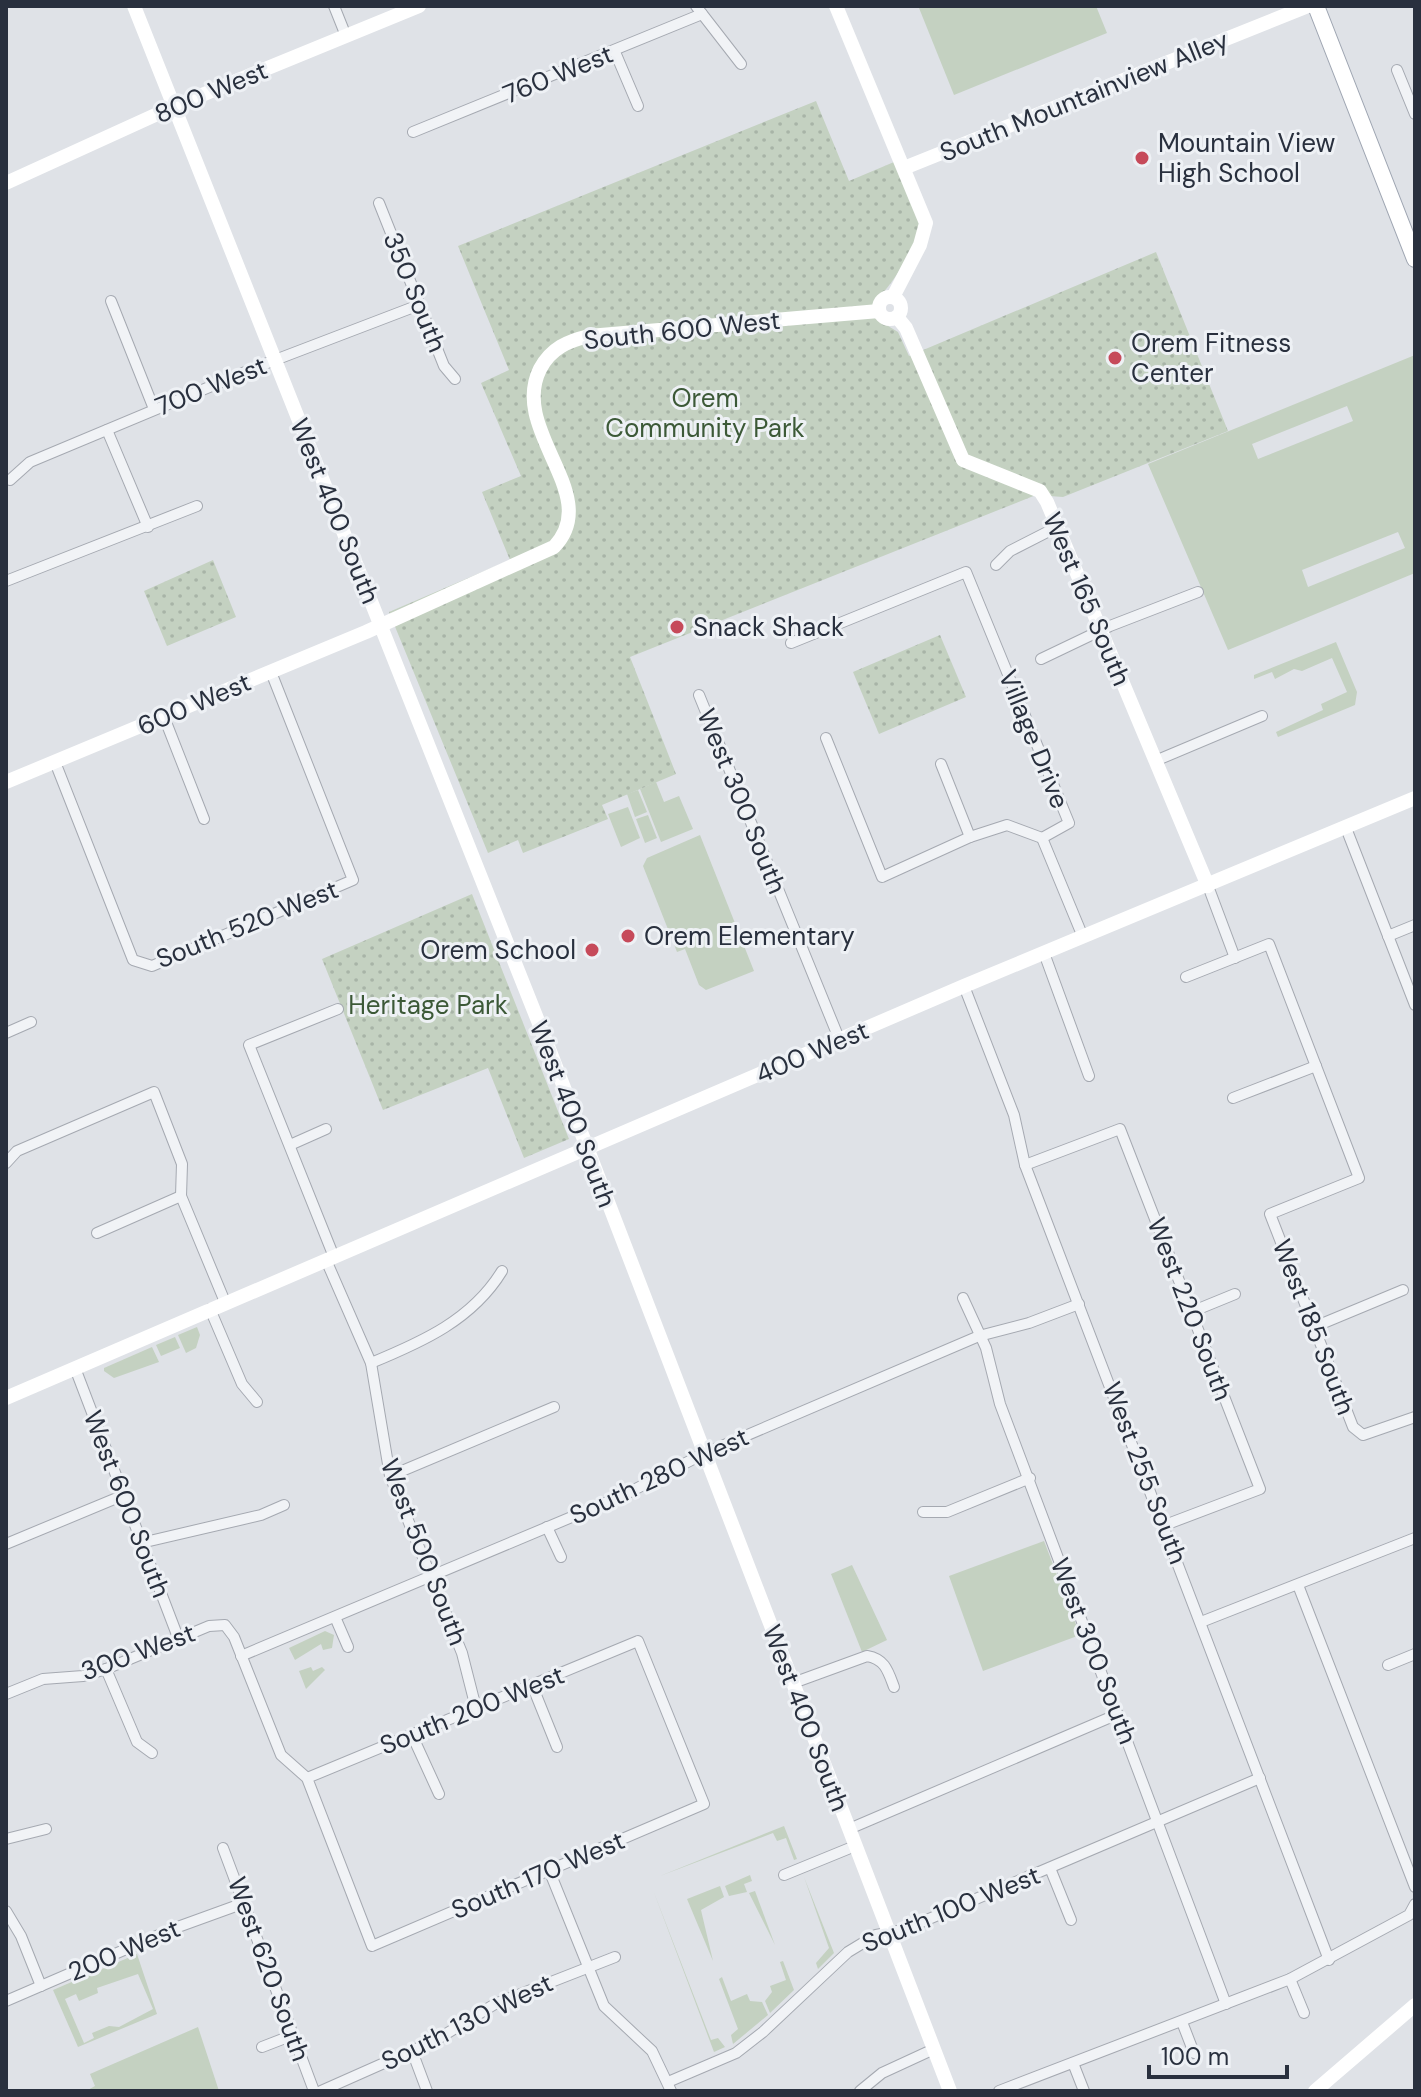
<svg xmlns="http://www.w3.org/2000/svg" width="1421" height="2097" viewBox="0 0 1421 2097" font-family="'DM Sans',sans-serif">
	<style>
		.green { fill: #c4d1c1; fill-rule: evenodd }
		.park { fill: url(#park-dots) }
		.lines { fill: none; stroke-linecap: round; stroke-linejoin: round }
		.street-casing { stroke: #a5a9b1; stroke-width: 12 }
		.primary-casing { stroke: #9fa6b2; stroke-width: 18 }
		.street { stroke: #f1f3f6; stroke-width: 10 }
		.secondary { stroke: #fff; stroke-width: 14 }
		.primary { stroke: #fff; stroke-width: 16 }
		.poi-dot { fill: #c64a5a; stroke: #eef1f5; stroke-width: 3 }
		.labels { text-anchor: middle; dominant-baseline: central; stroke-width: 6; stroke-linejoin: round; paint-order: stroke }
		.street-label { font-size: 26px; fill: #29303e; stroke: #eef1f5 }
		.poi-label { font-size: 26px; fill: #29303e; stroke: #eef1f5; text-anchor: start }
		.park-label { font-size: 26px; fill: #3c5937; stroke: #eef1f5 }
	</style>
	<defs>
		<pattern id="park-dots" width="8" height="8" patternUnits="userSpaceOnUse" patternTransform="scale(2)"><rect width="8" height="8" fill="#c4d1c1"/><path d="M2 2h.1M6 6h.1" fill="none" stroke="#a8b4a7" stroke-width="1.8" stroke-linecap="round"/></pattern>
	</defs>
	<rect width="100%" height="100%" fill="#dfe2e7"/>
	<!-- green -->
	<g class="green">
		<polygon points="923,6 1096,6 1107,33 954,95 919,8"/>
		<path d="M1415,355V573L1228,650L1148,464ZM1347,406L1353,421L1258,459L1252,444ZM1398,532L1405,548L1308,587L1302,570Z"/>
		<polygon points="1336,642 1357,692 1355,705 1278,737 1276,732 1323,710 1321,704 1347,692 1332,658 1302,671 1294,669 1275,679 1272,672 1254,679 1254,675"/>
		<polygon points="656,782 664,802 679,796 693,829 661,842 640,789"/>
		<polygon points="638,790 647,812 635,817 627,794"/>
		<polygon points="628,807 640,838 621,847 608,814"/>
		<polygon points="648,815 657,838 645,843 636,819"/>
		<polygon points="700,835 754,971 706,990 699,985 685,949 677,952 643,866 647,858"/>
		<polygon points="197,1327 200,1335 196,1348 186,1353 178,1335"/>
		<polygon points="175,1337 180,1348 161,1356 156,1345"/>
		<polygon points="152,1347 159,1362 114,1378 104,1371 104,1368"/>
		<polygon points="1044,1541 1080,1635 983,1671 949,1576"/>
		<polygon points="852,1565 887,1640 862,1652 831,1574"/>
		<polygon points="325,1631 334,1635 332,1648 323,1650 321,1644 295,1660 289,1648"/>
		<polygon points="311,1667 313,1671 322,1667 325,1670 306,1689 299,1671"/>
		<polygon points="784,1826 797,1859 794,1860 786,1838 777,1841 773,1833 660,1876"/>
		<polygon points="750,1875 752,1881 744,1884 747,1892 729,1896 725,1886"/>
		<polygon points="804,1877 834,1953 818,1969 816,1963 829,1948"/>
		<polygon points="720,1886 724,1897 701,1910 713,1961 687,1899"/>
		<polygon points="653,1890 711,2040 718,2038 725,2047 714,2052"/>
		<polygon points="755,1891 775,1945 749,1893"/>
		<path d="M137,1954L157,2014L78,2047L53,1990ZM138,1974L153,2009L119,2027L109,2026L92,2033L94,2038L84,2043L65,1999L76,1994L79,2001L98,1993L97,1988Z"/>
		<polygon points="783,1961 794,1990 770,2013 765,2001 772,1992 770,1986 786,1980 780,1962"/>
		<polygon points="722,1977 731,2001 747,1994 750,2001 762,2002 768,2015 733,2044 731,2035 738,2029 719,1979"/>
		<polygon points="198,2027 219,2091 86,2091 95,2086 90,2074"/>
	</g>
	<!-- park -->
	<g class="park">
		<path d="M816,101L849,181L894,162C901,179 920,207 919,226C918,246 890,288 875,301V318L898,332L909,356L1156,252L1228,431L1063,497L1036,495L630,657L676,774L602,805L608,819L523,853L518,840L488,853L389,612L510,560L482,492L521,476L481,383L509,370L458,246Z"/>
		<polygon points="213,560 236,617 167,646 144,591"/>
		<polygon points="940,635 966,697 879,734 853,672"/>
		<polygon points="472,894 569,1139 524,1158 488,1068 383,1110 322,959"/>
	</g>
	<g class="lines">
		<!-- street casing -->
		<g class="street-casing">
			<g id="street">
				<polyline points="334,6 346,36"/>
				<polyline points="696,6 741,64"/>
				<polyline points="615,52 638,106"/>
				<polyline points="1397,70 1415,114"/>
				<polyline points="413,132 702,14"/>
				<polyline points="379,203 444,366 455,379"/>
				<polyline points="111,301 154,409"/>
				<polyline points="107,430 148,527"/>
				<polyline points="10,480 30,462 262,365 419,305"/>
				<polyline points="996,565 1010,551 1057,527"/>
				<polyline points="6,581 197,506"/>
				<polyline points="791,643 966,572 1069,823 1042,838"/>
				<polyline points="1041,659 1110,626 1198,592"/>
				<polyline points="699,695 840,1041"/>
				<polyline points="164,717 204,819"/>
				<polyline points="826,738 882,877 970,837 1007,825 1042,838"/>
				<polyline points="1155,761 1262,716"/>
				<polyline points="55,762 133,960 152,966 353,880 271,672"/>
				<polyline points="941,764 970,837"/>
				<polyline points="1346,828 1415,1005"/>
				<polyline points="1042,838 1083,937"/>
				<polyline points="1208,886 1235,958"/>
				<polyline points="1388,936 1415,925"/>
				<polyline points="1044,953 1089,1076"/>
				<polyline points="1186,977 1269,944 1359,1178 1270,1214 1353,1427 1363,1435 1415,1417"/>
				<polyline points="964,986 1014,1115 1025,1165 1329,1960"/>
				<polyline points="6,1033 31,1022"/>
				<polyline points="1233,1098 1316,1066"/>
				<polyline points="290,1145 326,1129"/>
				<polyline points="6,1163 17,1151 154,1092 182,1164 181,1196 225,1302"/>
				<polyline points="1025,1165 1120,1129 1260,1489 1165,1525"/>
				<polyline points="97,1233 181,1196"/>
				<polyline points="334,1257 249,1045 338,1009"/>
				<polyline points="326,1260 371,1363 390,1476 462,1653 476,1708"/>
				<polyline points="963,1298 986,1348 1000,1404 1226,2004"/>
				<polyline points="210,1309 242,1384 257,1402"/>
				<polyline points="1191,1312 1235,1294"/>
				<polyline points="1314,1327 1403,1290"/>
				<path d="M371,1363C422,1342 472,1320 502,1271"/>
				<polyline points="75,1368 179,1640"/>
				<polyline points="390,1476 554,1407"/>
				<polyline points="923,1512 947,1512 1030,1478"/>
				<polyline points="547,1527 561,1557"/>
				<polyline points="141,1543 261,1515 284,1505"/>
				<polyline points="6,1544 124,1495"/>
				<polyline points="1298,1585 1415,1887"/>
				<polyline points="335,1617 348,1647"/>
				<polyline points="1201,1622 1415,1538"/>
				<polyline points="241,1656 624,1495 703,1454 979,1336 1029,1323 1079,1304"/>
				<polyline points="1388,1665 1415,1654"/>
				<polyline points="106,1669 137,1742 152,1753"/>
				<path d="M793,1683L867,1656C885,1659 888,1671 894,1687"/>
				<polyline points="532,1685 557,1747"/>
				<polyline points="6,1694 43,1679 83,1676 106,1669 209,1626 225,1625 234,1637 281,1755 307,1778 372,1946 704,1804 638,1641 307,1778"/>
				<polyline points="412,1735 439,1794"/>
				<polyline points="849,1829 1118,1714"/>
				<polyline points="6,1839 46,1829"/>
				<polyline points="223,1848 314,2091"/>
				<polyline points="1050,1868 1071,1920"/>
				<polyline points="549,1870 604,2006 652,2051 671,2091"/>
				<polyline points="784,1875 855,1846"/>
				<polyline points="6,1911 21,1936 41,1986"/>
				<polyline points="1290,1979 1304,2013"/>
				<polyline points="6,2001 175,1928 244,1903"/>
				<polyline points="1182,2022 1194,2053"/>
				<polyline points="262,2047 293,2035"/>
				<polyline points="412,2051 427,2091"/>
				<polyline points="1073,2063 1084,2091"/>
				<polyline points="668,2082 736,2053 763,2032 848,1952 876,1935 903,1930 1260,1778"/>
				<polyline points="321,2091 436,2040 495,2004 615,1957"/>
				<polyline points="860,2091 882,2073 934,2049"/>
				<polyline points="999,2091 1290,1979 1409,1915 1415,1904"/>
			</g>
		</g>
		<!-- primary casing -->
		<g class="primary-casing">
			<polyline id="primary" points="1316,6 1415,259"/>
		</g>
		<!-- street -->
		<use href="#street" class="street"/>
		<!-- secondary -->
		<g class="secondary">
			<polyline points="134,6 548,1046 950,2091"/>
			<polyline points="836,6 926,223 920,245 893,297"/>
			<polyline points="904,168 1308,6"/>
			<polyline points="6,183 175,106 419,6"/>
			<circle cx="890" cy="308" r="11"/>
			<polyline points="897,317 906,328 963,460 1040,491 1047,502 1208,886"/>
			<path d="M6,782L366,632L554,547C604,495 509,431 540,369C551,348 568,341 589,336L879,311"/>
			<polyline points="6,1398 964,986 1415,798"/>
			<polyline points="1315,2091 1415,2005"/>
		</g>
		<!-- primary -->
		<use href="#primary" class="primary"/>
	</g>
	<!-- markers -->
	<g class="poi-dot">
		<circle cx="1142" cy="158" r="8"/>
		<circle cx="1115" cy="358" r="8"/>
		<circle cx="677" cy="627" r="8"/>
		<circle cx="628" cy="936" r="8"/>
		<circle cx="592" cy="950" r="8"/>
	</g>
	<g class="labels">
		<!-- street labels -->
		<g class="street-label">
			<text transform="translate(558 74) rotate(-22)">760 West</text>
			<text transform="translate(211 92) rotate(-23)">800 West</text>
			<text transform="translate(1084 96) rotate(-22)">South Mountainview Alley</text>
			<text transform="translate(415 292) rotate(68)">350 South</text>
			<text transform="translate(682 330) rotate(-6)">South 600 West</text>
			<text transform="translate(211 386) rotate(-22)">700 West</text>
			<text transform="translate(335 511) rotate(68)">West 400 South</text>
			<text transform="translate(1087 599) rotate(67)">West 165 South</text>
			<text transform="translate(194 704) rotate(-23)">600 West</text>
			<text transform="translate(1034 739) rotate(68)">Village Drive</text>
			<text transform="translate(742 801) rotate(68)">West 300 South</text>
			<text transform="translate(247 924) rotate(-22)">South 520 West</text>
			<text transform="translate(812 1052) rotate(-23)">400 West</text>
			<text transform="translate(573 1114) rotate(69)">West 400 South</text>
			<text transform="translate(1190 1309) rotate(69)">West 220 South</text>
			<text transform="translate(1314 1327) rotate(69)">West 185 South</text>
			<text transform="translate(1145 1473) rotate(69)">West 255 South</text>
			<text transform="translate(659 1476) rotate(-25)">South 280 West</text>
			<text transform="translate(127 1504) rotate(69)">West 600 South</text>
			<text transform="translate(424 1552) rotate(69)">West 500 South</text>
			<text transform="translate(1094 1651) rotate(69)">West 300 South</text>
			<text transform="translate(138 1652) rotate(-20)">300 West</text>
			<text transform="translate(472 1710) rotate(-22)">South 200 West</text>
			<text transform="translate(806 1718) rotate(69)">West 400 South</text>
			<text transform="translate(538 1875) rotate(-23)">South 170 West</text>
			<text transform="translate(951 1909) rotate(-22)">South 100 West</text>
			<text transform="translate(124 1950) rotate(-23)">200 West</text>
			<text transform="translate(269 1969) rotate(70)">West 620 South</text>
			<text transform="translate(467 2022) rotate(-26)">South 130 West</text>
		</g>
		<!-- poi labels -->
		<g class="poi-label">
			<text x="1158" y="143">Mountain View<tspan x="1158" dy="30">High School</tspan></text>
			<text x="1131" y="343">Orem Fitness<tspan x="1131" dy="30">Center</tspan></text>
			<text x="693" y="627">Snack Shack</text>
			<text x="644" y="936">Orem Elementary</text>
			<text x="576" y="950" text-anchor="end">Orem School</text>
		</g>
		<!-- park labels -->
		<g class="park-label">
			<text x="705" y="398">Orem<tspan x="705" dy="30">Community Park</tspan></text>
			<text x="428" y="1005">Heritage Park</text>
		</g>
	</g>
	<!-- border -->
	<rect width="1421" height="2097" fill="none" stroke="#29303e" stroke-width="16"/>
	<!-- scale -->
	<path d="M1149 2065v12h138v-12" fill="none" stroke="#29303e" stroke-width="4"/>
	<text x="1161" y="2065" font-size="24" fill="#29303e" stroke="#eef1f5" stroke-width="6" paint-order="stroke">100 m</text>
</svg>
